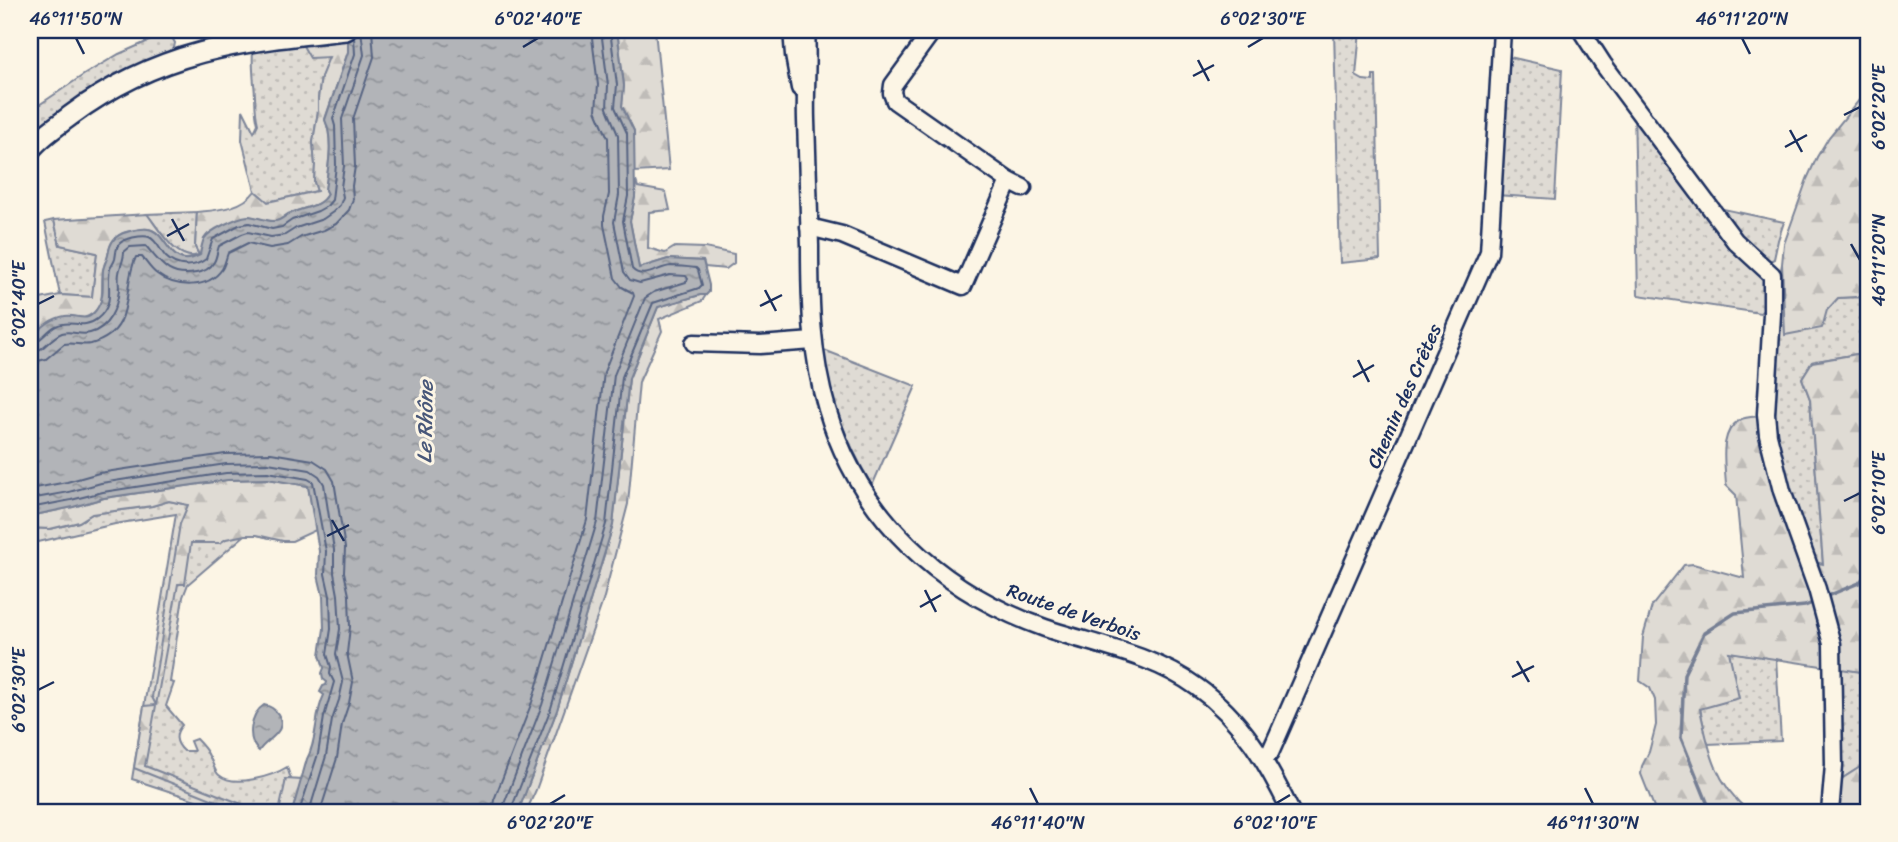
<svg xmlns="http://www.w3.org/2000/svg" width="1898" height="842" viewBox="0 0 1898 842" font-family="Sriracha,sans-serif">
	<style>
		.grass { fill: url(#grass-dots); stroke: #7d8599; stroke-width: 2 }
		.forest { fill: url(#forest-firs); stroke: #7d8599; stroke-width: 2 }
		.water { fill: url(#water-ripples); stroke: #767f94; stroke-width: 2 }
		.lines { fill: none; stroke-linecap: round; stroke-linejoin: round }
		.shore { stroke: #576482; stroke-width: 2 }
		.stream { stroke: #767f94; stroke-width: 3.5 }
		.minor-casing { stroke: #1b2f5e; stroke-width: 21 }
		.major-casing { stroke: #1b2f5e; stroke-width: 24 }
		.minor { stroke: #fcf5e5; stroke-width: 16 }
		.major { stroke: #fcf5e5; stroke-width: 19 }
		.ticks { fill: none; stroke: #1b2f5e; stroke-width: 2.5 }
		.labels { text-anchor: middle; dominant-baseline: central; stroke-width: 6; stroke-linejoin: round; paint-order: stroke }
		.street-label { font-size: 19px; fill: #1b2f5e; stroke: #fcf5e5 }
		.water-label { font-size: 21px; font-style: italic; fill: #485779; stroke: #fcf5e5 }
		.neatline { fill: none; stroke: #1b2f5e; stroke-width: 2.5 }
		.ticks-label { font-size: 18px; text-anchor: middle; fill: #1b2f5e }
	</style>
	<defs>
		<pattern id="grass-dots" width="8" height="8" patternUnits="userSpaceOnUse" patternTransform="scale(1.75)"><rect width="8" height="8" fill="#dfdbd4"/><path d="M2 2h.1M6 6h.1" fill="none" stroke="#bfbcb8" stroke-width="1.8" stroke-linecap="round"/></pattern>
		<pattern id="forest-firs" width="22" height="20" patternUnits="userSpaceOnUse" patternTransform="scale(1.75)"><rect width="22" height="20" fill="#dfdbd4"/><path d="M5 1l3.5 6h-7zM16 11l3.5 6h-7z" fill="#bfbcb8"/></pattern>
		<pattern id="water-ripples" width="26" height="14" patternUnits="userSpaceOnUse" patternTransform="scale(1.75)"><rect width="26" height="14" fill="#b2b4b8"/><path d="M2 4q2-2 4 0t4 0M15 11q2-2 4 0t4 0" fill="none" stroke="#909399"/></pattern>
	</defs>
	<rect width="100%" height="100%" fill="#fcf5e5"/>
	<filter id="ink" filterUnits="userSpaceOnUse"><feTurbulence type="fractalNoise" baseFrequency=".0143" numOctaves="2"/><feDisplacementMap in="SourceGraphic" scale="14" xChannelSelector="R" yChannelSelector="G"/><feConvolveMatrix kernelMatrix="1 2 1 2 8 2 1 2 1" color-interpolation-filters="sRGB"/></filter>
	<g filter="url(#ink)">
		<!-- grass -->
		<g class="grass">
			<polygon points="188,30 284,30 209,42 193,37"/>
			<polygon points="1334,30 1360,30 1356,76 1363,80 1373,81 1373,75 1376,75 1380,259 1340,263"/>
			<polygon points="169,32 175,43 173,52 117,74 66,106 30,136 30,111 85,74 119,54"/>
			<path d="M302,44L330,57L321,77L318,99V111L313,142L315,165L314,182L317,191L267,202L255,191L242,140L243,110L254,132L258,124C254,110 256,98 254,84C253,72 252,62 253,50Z"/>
			<polygon points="1505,56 1562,69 1555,199 1496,195"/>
			<polygon points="1634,109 1764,275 1770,304 1760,313 1638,295"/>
			<polygon points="1714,207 1784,222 1778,240 1774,259 1766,263"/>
			<path d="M197,212L195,247L199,255C176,263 160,230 147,214Z"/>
			<polygon points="54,220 60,245 97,253 92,297 60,295 45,222"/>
			<polygon points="1782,264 1785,334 1827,310 1838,298 1855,297 1868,298 1868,352 1812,362 1802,378 1810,399 1823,564 1810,562 1771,439 1777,291"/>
			<path d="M824,350L916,386L872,486C847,442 829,401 824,350Z"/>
			<path d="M169,501L188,505L283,541L257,535H245L188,584L183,597L170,682L174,683L166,706L182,725C174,734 175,743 184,751H194L190,741L196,739C201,744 206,749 209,756C213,762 214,771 219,775C234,788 273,776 287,767L291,779H285L292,812H232L132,779L176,514L115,524L30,544V528L50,529L79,522L92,514L152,506Z"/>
			<polygon points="1729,652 1776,658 1781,741 1707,744 1700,708 1738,698"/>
			<polygon points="1831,666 1868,673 1868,762 1832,785"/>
		</g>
		<!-- forest -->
		<g class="forest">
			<polygon points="617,30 655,30 669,170 634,172 634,131 622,106 624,85"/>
			<path d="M348,38V52L325,119C334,140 328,169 325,190L327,194L323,201L315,205L288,214L280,220L273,222L249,216L208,234L204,240L200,255C167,272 169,231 148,229C144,228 140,230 137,230C131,231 126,231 121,234C110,241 110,246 108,256C106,266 106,257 104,266C98,287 111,308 84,318L70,316L37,331L30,340V301L60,295L92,297L97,253L60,245L54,220L147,214C159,229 177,263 199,255L195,247L197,212C217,210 242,209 255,191L268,202L317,191L314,182L315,165L313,142L318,111V99L321,77L329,57L310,58L302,44H324V41Z"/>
			<polygon points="1868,89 1868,298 1855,297 1838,298 1827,310 1822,328 1785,335 1782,264 1784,244 1807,179 1817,157 1829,137"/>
			<polygon points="636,181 638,187 666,192 670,210 649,212 648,248 665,253 675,247 705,248 734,254 734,263 726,269 705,267 703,261 668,259 639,268 630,221 635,197"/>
			<polygon points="700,295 706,295 702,301 659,319 662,331 639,382 628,504 603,601 536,790 526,812 518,812 557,710 613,525 629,379 658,307"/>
			<path d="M1868,352V673L1729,652L1739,698L1700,709C1709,752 1715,782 1749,812H1656L1641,774L1642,766L1649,752L1656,725L1655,700L1650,688L1640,681L1643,637L1652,606L1684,565L1693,564L1744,578L1736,495L1726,485C1725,464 1718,432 1740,420C1746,416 1756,417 1763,416L1804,560L1823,564L1810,399L1802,378L1812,362Z"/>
			<polygon points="268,479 308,486 316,530 292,541 283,541 257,535 245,535 226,539 220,543 191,543 185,584 178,584 145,766 262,812 244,812 134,768 144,706 156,705 152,697 180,524 188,505 169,501 152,506 92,514 79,522 50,529 30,528 30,516 73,507 104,498 227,480"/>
			<polygon points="1868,762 1868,812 1830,812 1832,785"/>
			<polygon points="286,779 302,780 292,812 279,812"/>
		</g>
		<!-- water -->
		<g class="water">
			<path d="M345,30H617L624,86L622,106L634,131L635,197L630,221L639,268L668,259L703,261L709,285V292L706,295H700L658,307L629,378L613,525L557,710L518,812H292L307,759C318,739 314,715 324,695L320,692L323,686L326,685L327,682L323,679L322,673L324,668L320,655L324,629L323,596L318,575L319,551L308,486L268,479L227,480L104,498L73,507L30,516V340C39,329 50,318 65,316C79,314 88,325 98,307C105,296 102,283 103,270C104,265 107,260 108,255C110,243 114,235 127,232C132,230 143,228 148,229C169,232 168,272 200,255C201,249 202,243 204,239C209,230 238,217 248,216C257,216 266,222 275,221C281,221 284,216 289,214C302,207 320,208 327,194L325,190C328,169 334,140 325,120L348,52V38Z"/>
			<path d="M264,705C270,706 274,708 278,714C289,732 266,739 259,751C246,740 250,714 264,705Z"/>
		</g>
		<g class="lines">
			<!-- shore -->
			<g class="shore">
				<path d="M30,344C40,343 46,331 56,326C70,319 83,330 97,319C116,304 106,287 110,269C111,266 114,263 115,259C117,249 115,243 128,239C133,237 145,235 149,237C157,240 161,252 166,257C177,268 194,268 206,259L213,239L239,225L249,223L272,229L282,227L292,220L318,211L327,206L332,200L336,165L335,126L333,119L355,54L354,37"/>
				<path d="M30,352C44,352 49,338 62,333C71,330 80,336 90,333C109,328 117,308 119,290C119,284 118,279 119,273C120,266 124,260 124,252L130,247L146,246C161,264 169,278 196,273C203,272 210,269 214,262C217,257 217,251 219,246L242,234L248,232L271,237L285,235L296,228L323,219L333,212L340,205L343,197L341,187L344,166L342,119L364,55L361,30"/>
				<path d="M30,363L46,359L64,344C73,342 82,346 91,344C138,331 121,287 136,257H142C147,263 151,270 157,274C175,288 208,290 222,269C225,264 226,258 228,253L248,243L270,248L288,245L301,237L324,230L336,224L349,210L353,199L352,186L355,166L353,119L374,57L372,30"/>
				<polyline points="30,489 67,482 99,473 225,454 271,453 313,460 327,469 334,481 345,548 344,572 349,595 350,627 347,653 353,682 349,703 342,724 337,758 320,812"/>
				<polyline points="30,499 69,492 101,483 226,464 268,463 310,470 319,476 324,484 334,550 334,573 338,595 340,629 336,654 343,682 339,700 332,720 326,756 309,812"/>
				<polyline points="30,508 71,500 103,492 226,473 268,472 308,479 313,482 326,551 325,574 330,596 331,629 327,654 331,667 330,674 334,682 324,717 318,754 299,812"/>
				<polyline points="492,812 494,800 532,702 587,520 604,372 634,296 633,293 622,287 615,278 604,225 604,216 609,194 608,138 596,110 598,85 591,30"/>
				<polyline points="503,812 504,804 542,705 597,522 614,375 645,298 654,292 686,282 688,279 686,276 670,275 640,283 630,280 624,272 614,222 619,195 618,135 607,108 608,85 601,30"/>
				<path d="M512,812V807L551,708L606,524L622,377L653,303L699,288L702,285L698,270L696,268C688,267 679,266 671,266C658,267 643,281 632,269L623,221L628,196L627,133L615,107L617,85L610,30"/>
			</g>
			<!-- stream -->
			<g class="stream">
				<polyline points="1825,597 1859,583 1868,573"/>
				<polyline points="1711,812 1681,738 1684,674 1704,633 1735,613 1805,606 1815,602"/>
			</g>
			<!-- minor casing -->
			<g class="minor-casing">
				<g id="minor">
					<polyline points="792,30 794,55 800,88"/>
					<path d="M806,30C808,60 805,90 806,120C807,162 809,204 810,246C810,301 811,356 827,409C859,517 940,591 1045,628C1097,646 1152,654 1197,687C1242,719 1268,764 1291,812"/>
					<polyline points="933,30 893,85 892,93 895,101 1009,181 1023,188"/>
					<polyline points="1581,30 1603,64 1735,241 1772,275 1772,314 1766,414 1768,435 1782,491 1817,589 1832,644 1834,765 1830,812"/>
					<polyline points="809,227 842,235 963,286 1009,181"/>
					<polyline points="694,343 760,345 813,341"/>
					<polyline points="1264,759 1270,753 1278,735 1489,252 1502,30"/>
				</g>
			</g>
			<!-- major casing -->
			<g class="major-casing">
				<path id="major" d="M30,150C40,137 57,126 70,116C158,50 241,41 346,30"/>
			</g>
			<!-- minor -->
			<use href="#minor" class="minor"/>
			<!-- major -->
			<use href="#major" class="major"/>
		</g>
	</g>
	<!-- ticks -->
	<path class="ticks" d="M76,38L84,54M1742,38L1750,54M523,47L538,38M1248,47L1263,38M1198,60L1209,81M1193,76L1214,65M1844,115L1860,107M1790,130L1802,152M1785,147L1807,135M172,219L184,241M167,236L189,224M1851,244L1860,260M765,290L776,311M38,304L54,296M760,306L782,295M1358,360L1369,382M1353,377L1374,365M1844,501L1860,493M332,520L344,541M327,536L349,525M925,590L936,612M920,607L941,595M1517,661L1529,682M1512,677L1534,666M38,690L54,682M1030,788L1038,804M1585,788L1593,804M550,804L565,795M1275,804L1290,795"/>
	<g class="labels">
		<!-- street labels -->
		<g class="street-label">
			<text transform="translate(1404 396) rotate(-66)">Chemin des Crêtes</text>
			<text transform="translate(1074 612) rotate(19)">Route de Verbois</text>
		</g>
		<!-- water labels -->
		<g class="water-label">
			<text transform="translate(425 422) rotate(-89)">Le Rhône</text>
		</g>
	</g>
	<!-- margin -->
	<rect width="1898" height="842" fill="none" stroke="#fcf5e5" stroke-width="77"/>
	<rect x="38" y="38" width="1822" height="766" class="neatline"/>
	<g class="ticks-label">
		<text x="76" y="25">46°11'50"N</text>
		<text x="538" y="25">6°02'40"E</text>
		<text x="1263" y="25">6°02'30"E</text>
		<text x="1742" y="25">46°11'20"N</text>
		<text transform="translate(1879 107) rotate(-90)" y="6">6°02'20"E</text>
		<text transform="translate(1879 260) rotate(-90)" y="6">46°11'20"N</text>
		<text transform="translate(19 304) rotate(-90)" y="6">6°02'40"E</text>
		<text transform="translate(1879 493) rotate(-90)" y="6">6°02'10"E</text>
		<text transform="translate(19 690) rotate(-90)" y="6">6°02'30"E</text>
		<text x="550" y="829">6°02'20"E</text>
		<text x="1038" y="829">46°11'40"N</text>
		<text x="1275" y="829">6°02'10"E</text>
		<text x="1593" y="829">46°11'30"N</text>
	</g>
</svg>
